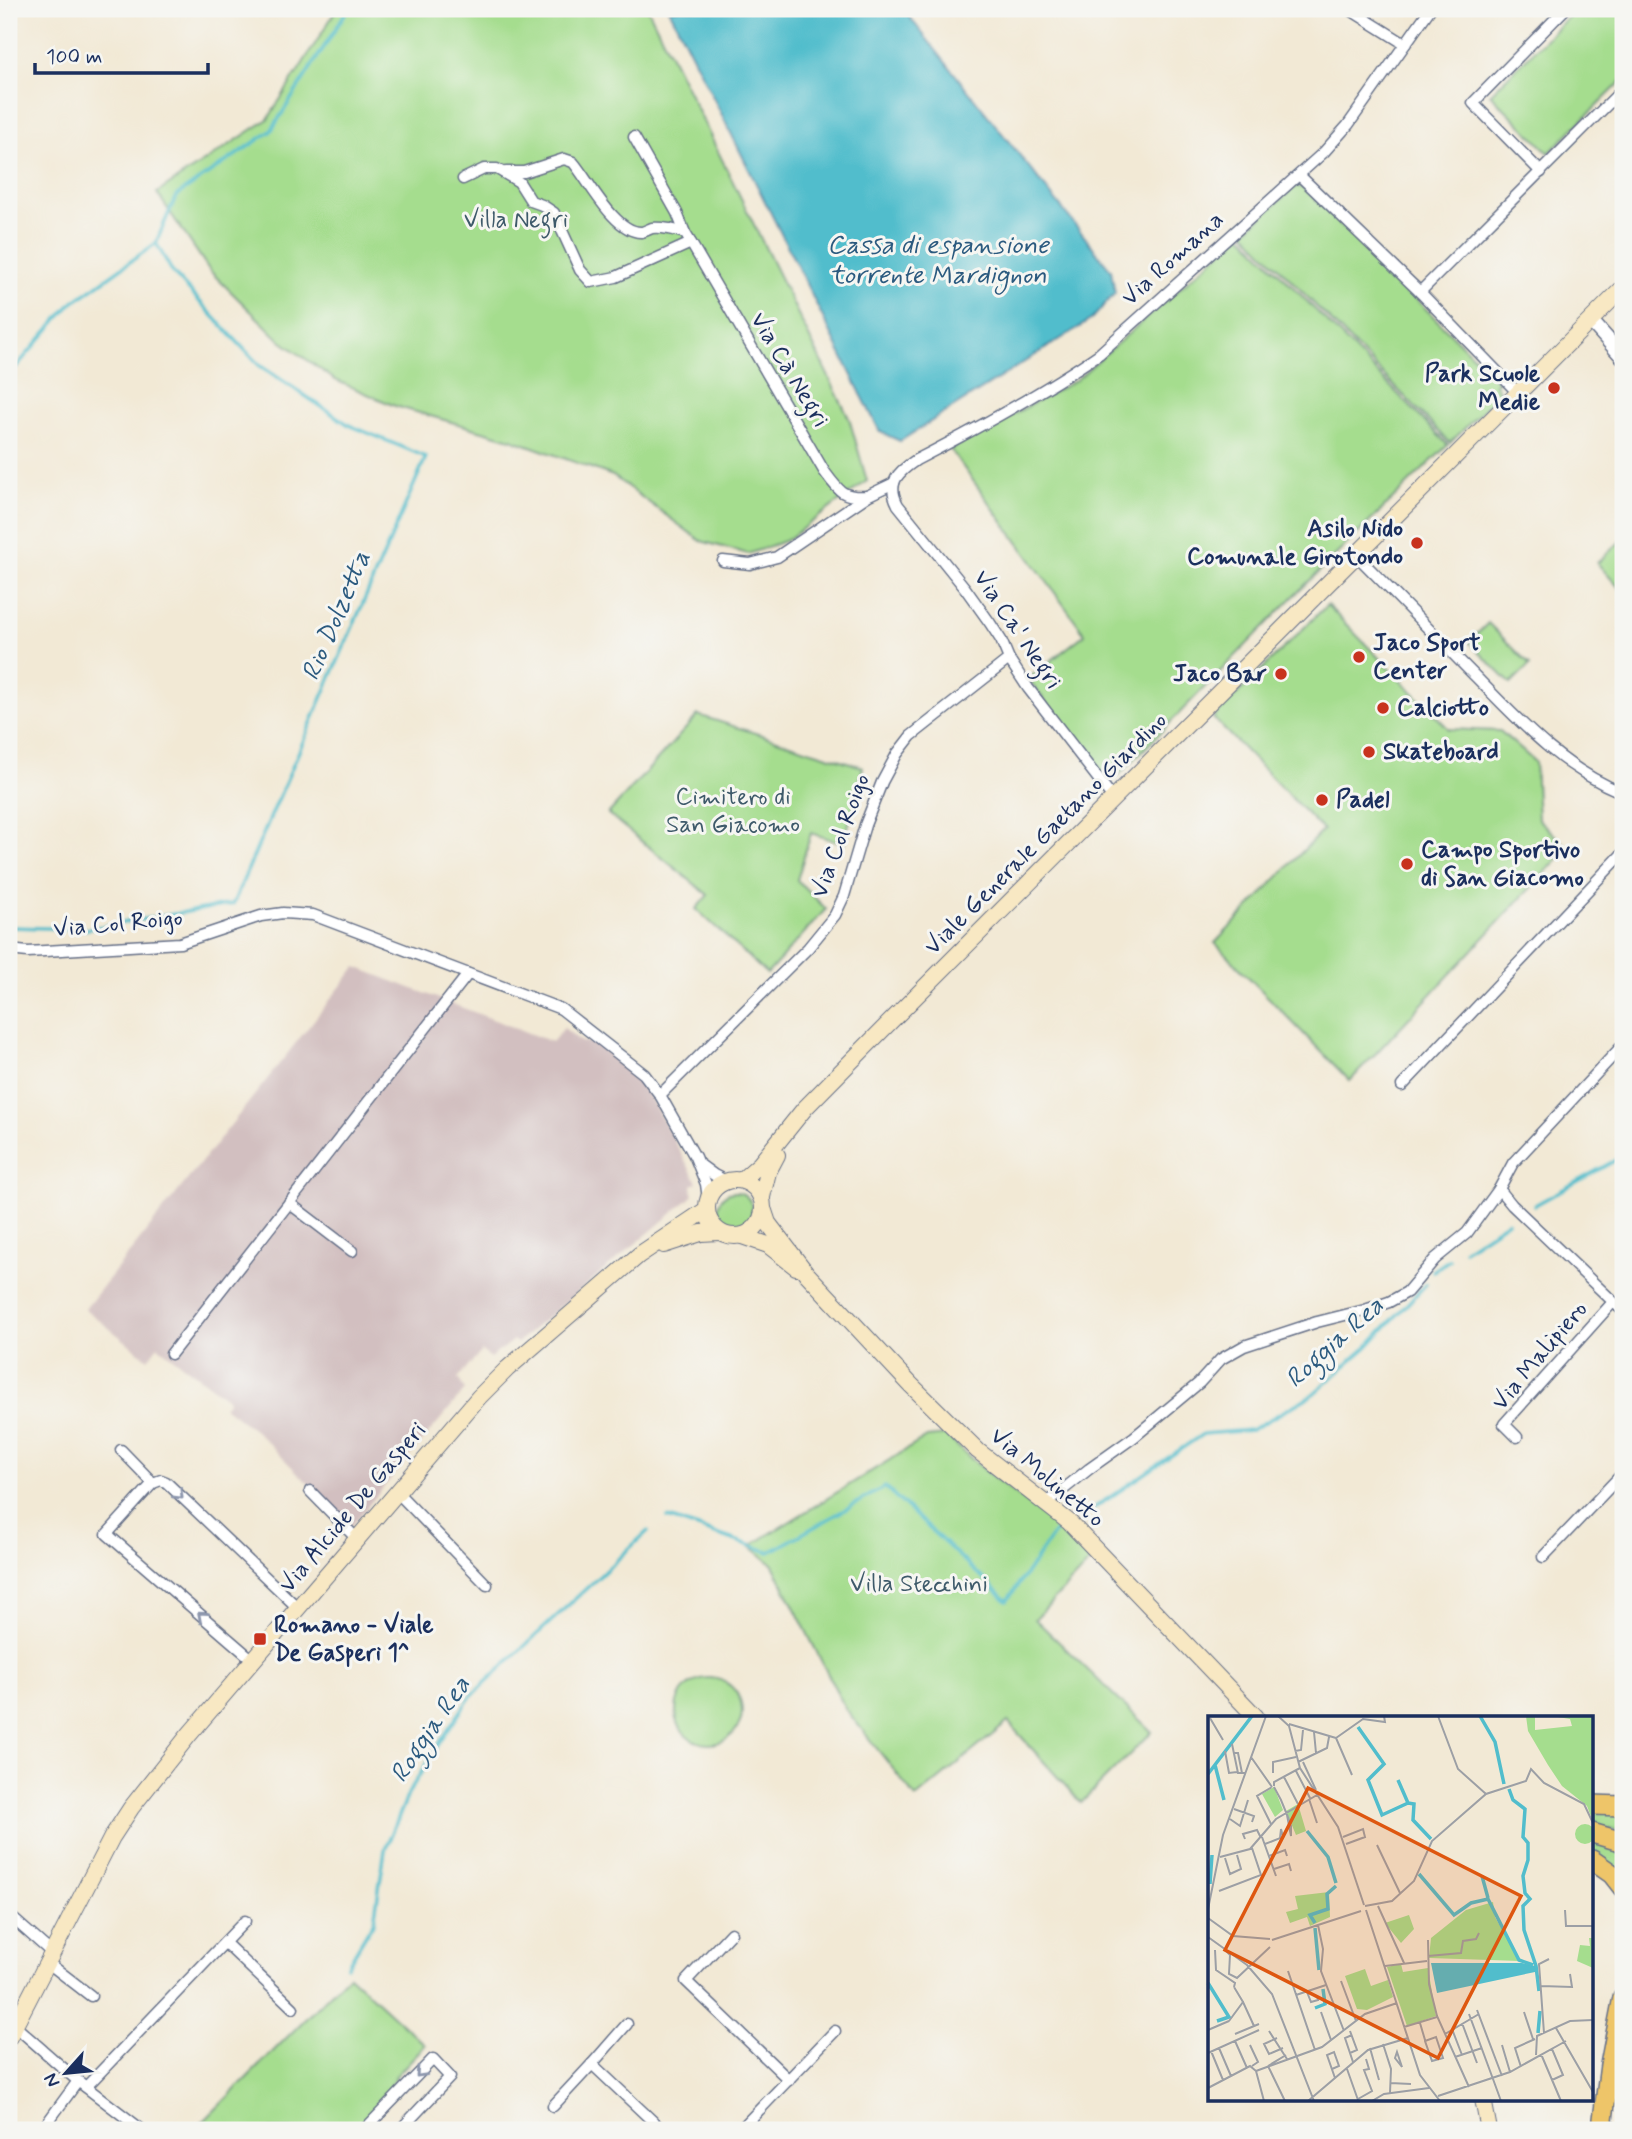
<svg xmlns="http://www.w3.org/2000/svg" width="1632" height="2139" viewBox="0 0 1632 2139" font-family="Mynerve,sans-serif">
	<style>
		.industrial { fill: #d2bfc0 }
		.green { fill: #a5dd8e; stroke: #608676; stroke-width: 2 }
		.water { fill: #51bdcc; stroke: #367695; stroke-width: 2 }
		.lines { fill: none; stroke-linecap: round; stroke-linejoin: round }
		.stream { stroke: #51bdcc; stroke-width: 3.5 }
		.minor-casing { stroke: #667088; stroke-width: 13 }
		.tertiary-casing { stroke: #667088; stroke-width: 17 }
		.secondary-casing { stroke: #667088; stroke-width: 18 }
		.trunk-casing { stroke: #667088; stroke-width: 22 }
		.minor { stroke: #fff; stroke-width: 10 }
		.tertiary { stroke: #fff; stroke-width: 14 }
		.secondary { stroke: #f8e8c3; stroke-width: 16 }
		.trunk { stroke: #eec569; stroke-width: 19 }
		.oneway { stroke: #8d97ae }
		.poi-dot { fill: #c8321e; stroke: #f6f6f2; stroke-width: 2.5 }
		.labels { text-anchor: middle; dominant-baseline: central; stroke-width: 6; stroke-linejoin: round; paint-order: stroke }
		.park-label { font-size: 24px; fill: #3e5a6a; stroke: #f6f6f2 }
		.street-label { font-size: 24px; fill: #1b2f5e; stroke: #f6f6f2 }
		.poi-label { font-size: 24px; font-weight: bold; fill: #1b2f5e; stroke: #f6f6f2; text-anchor: start }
		.water-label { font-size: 26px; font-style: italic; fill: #2b5a7f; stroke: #f6f6f2 }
		.inset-river { fill: none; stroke: #51bdcc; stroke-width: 3.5 }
		.inset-road { fill: none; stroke: #9c9fa5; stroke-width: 2 }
		.view { fill: #de5710; fill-opacity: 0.15; stroke: #de5710; stroke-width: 3.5 }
		.inset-edge { fill: none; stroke: #1b2f5e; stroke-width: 3.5 }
	</style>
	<rect width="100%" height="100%" fill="#f6f6f2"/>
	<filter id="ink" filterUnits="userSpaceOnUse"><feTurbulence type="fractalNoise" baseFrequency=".0143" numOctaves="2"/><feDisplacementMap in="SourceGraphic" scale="14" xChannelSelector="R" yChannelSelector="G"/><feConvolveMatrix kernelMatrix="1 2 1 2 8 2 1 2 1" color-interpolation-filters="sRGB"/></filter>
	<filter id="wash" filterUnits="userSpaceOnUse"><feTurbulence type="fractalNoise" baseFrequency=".00686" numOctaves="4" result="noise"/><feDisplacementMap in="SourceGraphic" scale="28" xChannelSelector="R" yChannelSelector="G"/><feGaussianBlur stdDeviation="1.57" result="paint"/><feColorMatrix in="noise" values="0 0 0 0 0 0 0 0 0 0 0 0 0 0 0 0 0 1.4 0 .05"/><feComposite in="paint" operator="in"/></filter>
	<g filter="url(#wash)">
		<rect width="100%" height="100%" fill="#f2e9d5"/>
		<!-- industrial -->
		<polygon class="industrial" points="356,967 552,1042 564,1028 581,1042 595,1042 631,1071 643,1085 697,1182 692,1185 693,1195 689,1199 517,1343 513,1340 490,1358 482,1351 458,1378 465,1390 351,1526 259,1434 224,1407 229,1400 158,1346 148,1359 85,1309"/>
		<!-- green -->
		<g class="green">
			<polygon points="337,9 648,9 849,418 867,481 787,540 748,554 701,541 613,476 511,439 395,406 335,380 281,341 210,271 157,193 268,119"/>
			<polygon points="1576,9 1623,9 1623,80 1549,153 1490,94"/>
			<polygon points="1296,186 1305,188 1498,381 1495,384 1500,393 1450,443 1244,232"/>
			<polygon points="1241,234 1448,445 1295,595 1115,779 1108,780 1100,773 1030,681 1030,677 1085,634 950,449 1076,380"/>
			<polygon points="1623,539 1623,592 1597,563"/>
			<polygon points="1327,605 1449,729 1500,731 1535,762 1538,819 1568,848 1350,1081 1215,943 1323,830 1213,718"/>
			<polygon points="1488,623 1530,665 1511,684 1469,642"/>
			<polygon points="698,715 863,767 844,844 811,833 797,880 826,909 767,974 696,909 708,895 608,814"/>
			<circle cx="735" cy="1209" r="17"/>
			<path d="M946,1435C991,1481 1048,1513 1092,1560L1035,1619L1152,1732L1081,1803L1008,1722L916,1798L845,1708L773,1565L750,1546L927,1437Z"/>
			<circle cx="709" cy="1711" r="33"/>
			<polygon points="1592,1809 1623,1811 1623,1833 1592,1825"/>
			<polygon points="1592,1838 1623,1847 1623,1881 1592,1855"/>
			<polygon points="349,1975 425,2045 395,2077 396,2079 391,2084 398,2092 361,2130 195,2130"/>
		</g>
		<!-- water -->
		<polygon class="water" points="669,9 903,9 1111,270 1115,293 1092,319 900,441 880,432"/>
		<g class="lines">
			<!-- stream -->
			<g class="stream">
				<polyline points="9,375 71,304 155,244"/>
				<polyline points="9,927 87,929 233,904 426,457 349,425 259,365 173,273 156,243 176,196 271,131 348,9"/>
				<polyline points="1535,1205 1623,1156"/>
				<polyline points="1464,1250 1508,1221"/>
				<polyline points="1433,1271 1449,1260"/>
				<polyline points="1081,1517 1203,1434 1251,1430 1312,1395 1366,1348 1426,1284"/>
				<polyline points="668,1518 770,1552 885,1487 1007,1601 1055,1532"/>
				<polyline points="347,1966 374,1921 385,1850 409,1792 438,1745 471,1696 648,1531"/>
			</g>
		</g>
	</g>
	<g filter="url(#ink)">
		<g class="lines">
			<!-- minor casing -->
			<g class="minor-casing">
				<g id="minor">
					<polyline points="1349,9 1405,44"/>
					<polyline points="634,137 677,213 685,233"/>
					<path d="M506,172H524L564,159L573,162C588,179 615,234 642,232C646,231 649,229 652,228C664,227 675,230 685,233L691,243"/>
					<polyline points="1541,172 1473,103 1565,9"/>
					<polyline points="1299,175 1420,292 1518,393"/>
					<path d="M463,179L484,169H497L519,182L531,201L542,205L554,213L580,270L591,282L616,277L691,243L824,471C838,490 842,498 867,496"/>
					<polyline points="1420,292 1623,89"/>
					<path d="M1356,555C1397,596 1436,637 1477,678C1521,723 1563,769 1623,793"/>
					<polyline points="723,561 750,564 777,557 867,496 894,483"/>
					<path d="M1113,798L1028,688L1009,659L1001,640L990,623L965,588L898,505C886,483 898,472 916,460C978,428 1041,394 1099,354L1324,152L1348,125L1430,9"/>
					<polyline points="9,950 28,952 180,943 261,916 283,913 313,915 561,1009 644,1074 660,1095 695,1157 706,1184 708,1199"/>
					<polyline points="1402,1086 1623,853"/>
					<polyline points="660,1095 808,948 835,915 844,896 865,825 882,782 897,754 911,736 1009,659"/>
					<polyline points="699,1164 714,1175 726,1181"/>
					<polyline points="1499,1189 1512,1205 1623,1311"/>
					<polyline points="289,1203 352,1251"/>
					<polyline points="171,1354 468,974"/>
					<polyline points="1517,1437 1504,1424 1613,1302"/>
					<polyline points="121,1450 153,1483"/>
					<polyline points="310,1491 356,1538"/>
					<polyline points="396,1491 487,1585"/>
					<polyline points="1045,1504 1089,1469 1134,1437 1199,1383 1221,1359 1244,1346 1317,1322 1365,1310 1389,1302 1407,1292 1435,1259 1467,1233 1499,1189 1513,1163 1623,1045"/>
					<polyline points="1543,1557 1623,1473"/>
					<polyline points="254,1661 107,1534 153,1483 161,1480 166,1482 298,1608"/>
					<polyline points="9,1915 52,1953"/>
					<polyline points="731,1933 686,1981 789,2080"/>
					<polyline points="225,1943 293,2008"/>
					<polyline points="47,1962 91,1996"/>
					<polyline points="627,2024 592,2064 662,2130"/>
					<polyline points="15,2026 78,2081 142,2130"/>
					<polyline points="86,2087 245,1921"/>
					<polyline points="553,2106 592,2064"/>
					<polyline points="42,2130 78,2081"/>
					<polyline points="364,2130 433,2059 450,2077 400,2130"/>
					<polyline points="740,2130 835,2031"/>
				</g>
			</g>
			<!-- tertiary casing -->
			<g class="tertiary-casing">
				<polyline id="tertiary" points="1591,321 1623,357"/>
			</g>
			<!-- secondary casing -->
			<g class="secondary-casing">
				<g id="secondary">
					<circle cx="735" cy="1208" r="28"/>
					<polyline points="742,1180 760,1164 805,1108 892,1020 1623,288"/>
					<polyline points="762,1197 768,1172 777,1155"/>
					<polyline points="764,1211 768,1223 807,1274 911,1385 978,1451 1069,1522 1256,1717"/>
					<polyline points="742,1236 768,1245 796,1267"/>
					<polyline points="664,1245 701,1233 719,1232"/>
					<polyline points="9,2037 112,1837 131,1808 188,1736 479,1397 507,1369 639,1255 706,1210"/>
					<polyline points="1483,2099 1489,2130"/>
				</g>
			</g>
			<!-- trunk casing -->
			<g class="trunk-casing">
				<g id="trunk">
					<polyline points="1592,1805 1623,1806"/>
					<polyline points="1592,1833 1623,1842"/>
					<polyline points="1592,1860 1612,1874 1623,1888"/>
					<polyline points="1605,2130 1603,2119 1610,2065 1623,1997"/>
				</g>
			</g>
			<!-- minor -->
			<use href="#minor" class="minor"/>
			<!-- tertiary -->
			<use href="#tertiary" class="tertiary"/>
			<!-- secondary -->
			<use href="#secondary" class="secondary"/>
			<!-- trunk -->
			<use href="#trunk" class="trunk"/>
		</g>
		<!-- one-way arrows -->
		<defs><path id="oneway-chevron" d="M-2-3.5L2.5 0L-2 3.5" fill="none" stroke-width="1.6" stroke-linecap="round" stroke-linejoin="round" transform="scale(1.75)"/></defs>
		<g class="oneway">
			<use href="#oneway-chevron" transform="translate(179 1495) rotate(44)"/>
			<use href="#oneway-chevron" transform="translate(202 1616) rotate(-139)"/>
			<use href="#oneway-chevron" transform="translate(420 2073) rotate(134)"/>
		</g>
	</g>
	<!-- markers -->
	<g class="poi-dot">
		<circle cx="1554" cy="388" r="7"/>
		<circle cx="1417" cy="543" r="7"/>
		<circle cx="1359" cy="657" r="7"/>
		<circle cx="1281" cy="674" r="7"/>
		<circle cx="1383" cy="708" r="7"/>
		<circle cx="1369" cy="752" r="7"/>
		<circle cx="1322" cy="800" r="7"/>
		<circle cx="1407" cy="864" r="7"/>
		<rect x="253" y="1632" width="14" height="14" rx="3.5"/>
	</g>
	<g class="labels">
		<!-- park labels -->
		<g class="park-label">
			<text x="516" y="220">Villa Negri</text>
			<text x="733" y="797">Cimitero di<tspan x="733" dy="28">San Giacomo</tspan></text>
			<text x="919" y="1584">Villa Stecchini</text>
		</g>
		<!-- street labels -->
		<g class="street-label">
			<text transform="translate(1173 259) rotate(-42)">Via Romana</text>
			<text transform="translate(789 370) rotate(59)">Via Cà Negri</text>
			<text transform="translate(1017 630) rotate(56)">Via Ca' Negri</text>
			<text transform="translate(1046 834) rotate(-45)">Viale Generale Gaetano Giardino</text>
			<text transform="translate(841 836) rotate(-70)">Via Col Roigo</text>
			<text transform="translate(118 924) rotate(-5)">Via Col Roigo</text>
			<text transform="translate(1540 1356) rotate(-50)">Via Malipiero</text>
			<text transform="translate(1047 1478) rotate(40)">Via Molinetto</text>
			<text transform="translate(353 1508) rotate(-50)">Via Alcide De Gasperi</text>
		</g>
		<!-- poi labels -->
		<g class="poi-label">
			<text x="1540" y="374" text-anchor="end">Park Scuole<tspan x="1540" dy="28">Medie</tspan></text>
			<text x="1403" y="529" text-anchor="end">Asilo Nido<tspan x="1403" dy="28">Comunale Girotondo</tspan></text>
			<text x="1373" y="643">Jaco Sport<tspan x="1373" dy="28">Center</tspan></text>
			<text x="1267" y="674" text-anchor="end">Jaco Bar</text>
			<text x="1397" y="708">Calciotto</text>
			<text x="1383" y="752">Skateboard</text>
			<text x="1336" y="800">Padel</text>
			<text x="1421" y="850">Campo Sportivo<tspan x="1421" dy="28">di San Giacomo</tspan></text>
			<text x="274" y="1625">Romano - Viale<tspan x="274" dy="28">De Gasperi 1^</tspan></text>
		</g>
		<!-- water labels -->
		<g class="water-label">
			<text x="938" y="246">Cassa di espansione<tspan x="938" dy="30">torrente Mardignon</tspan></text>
			<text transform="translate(337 616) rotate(-67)">Rio Dolzetta</text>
			<text transform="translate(1335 1343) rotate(-42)">Roggia Rea</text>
			<text transform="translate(431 1730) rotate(-56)">Roggia Rea</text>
		</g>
	</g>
	<!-- overview -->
	<g transform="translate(1208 1716)">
		<rect width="385" height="385" fill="#f2e9d5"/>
		<path d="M318,0H327V14L364,10L362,3L344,0H385V106L379,90L354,70L340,49L320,15ZM66,71L75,94L67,101L54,78ZM90,88L98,115L88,119L78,95ZM367 118a10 10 0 1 1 20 0a10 10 0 1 1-20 0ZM121,176L122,201L102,210L99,201L82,207L78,196L90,193L87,180ZM285,186L287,201L312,245L221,242L223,222L258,194ZM201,199L206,213L193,227L177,207ZM381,222H385V252L369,245L372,229L382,230ZM193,248L195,256L220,252L228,300L199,310L179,251ZM157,253L163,270L180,264L185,281L159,294L149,293L137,260Z" fill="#a5dd8e"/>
		<path d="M223,247H314L327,250V256L229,277Z" fill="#51bdcc"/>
		<path class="inset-river" d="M272,0L287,26L296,68M150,11L176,48L160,64L174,99L200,87M7,49L16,84M0,58L44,0M190,64L200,87L206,88L205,104L223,123M301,73L305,84L317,93L315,121L320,127V144L315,160L317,177L322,183L315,190L316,214L328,250L331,275M99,115L120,141L128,167M211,158L246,199L263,187L280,183L311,244L325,249M274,160L280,182M2,168L4,139M107,207L102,199L120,193L119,178L128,170M107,212L111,254M0,267L21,301L9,305M107,292L117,288L115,273M330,317L332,295"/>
		<path class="inset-road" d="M70,0L81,10L92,52L130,111L156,189M230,0L250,53L278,78M2,2L15,24M81,8L128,22M106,16L108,37M128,22L155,3L177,6L176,0M128,22L144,59M24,28L30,57H37M17,35L21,57L29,56M87,35L93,34L95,14M26,37H30L34,57M43,41L64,71M90,46L119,32L121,21M95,46L108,74M88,55L102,82M65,57V46L88,41M76,61L90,88M66,70V66L92,52M66,71L73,84L80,101L83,110V120L79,99M101,83L109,107M26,93L46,100L44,106M22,103L32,110L40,84M63,108L49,80L64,71M54,121L68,160M135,121L155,113L157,121L138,128M37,123L35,118L49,114L53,122M57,128L75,121L73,113L72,122M169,129L192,177M61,140L77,134L79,140M12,141L42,133L68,103L109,79M17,142L22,158L33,153L29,139M66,153L81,148L83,155M11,175L53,159L44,132M157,190L184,185L206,165L224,125L278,78L318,65L323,53L336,67L376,88L385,107M170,190L196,247M0,193L15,119L58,0M158,194L212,359L232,385M357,194L358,210H385M0,202L25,220L62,223M110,209L115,233L113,255L136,315M0,221L39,249L64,278L106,385M64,224L153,195M220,224L221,268L229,300L261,371M7,234L8,254L27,267L26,271M17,234L22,239L21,258L29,262L62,231M220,240L253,237L255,225L268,223L271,217M177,250L219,245M80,255L107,334M133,265L148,305M333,270L364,271L362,258M99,276L103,286L110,284L109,280M88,279L118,269M35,286L46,310M269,294L294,360M113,296L123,324M316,296L325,323M261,298L285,363M21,305L35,286L26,271M212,307L217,324V325L224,345L235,342L228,321L217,325M254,307L269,347M196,311L229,301M348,312L385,376M244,313L254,339M0,314L21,305M61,315L79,343M336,317L331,248L341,243M27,318L51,308M237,318L271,298M144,319L137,322L145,346M69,322L56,328L61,338L75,332M27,325L39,352M175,328L183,353L182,377M42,329L50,346L44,350M294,329L302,356M11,332L23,360M162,332L171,364M344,333L355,359L344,364M3,335L15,364M189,336L194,351L187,342ZM0,337L51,314M142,337L149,334L142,315M333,338L353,385M328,339L329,320L362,305L385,304M247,341L274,332M60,350L77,385M60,350L78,339M313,351L307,332L327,323M124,353L131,350L126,336L119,339L127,362M139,353L150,384M48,355L114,331L157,298L189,287M48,355L56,385M285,363L293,385M182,367L203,368M0,372L42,350L48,355M230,380L302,356L358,325M150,383L164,375L156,354L161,353L158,343M100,385L160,334L200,322M164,385L176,378L221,372"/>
		<path class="view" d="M100,72L313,180L230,342L17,234Z"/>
		<rect width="385" height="385" class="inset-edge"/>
	</g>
	<!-- margin -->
	<rect width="1632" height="2139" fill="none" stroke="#f6f6f2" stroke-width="35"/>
	<!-- north arrow -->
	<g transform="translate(66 2073) rotate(243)" stroke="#f6f6f2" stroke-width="5" paint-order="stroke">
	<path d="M0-5L12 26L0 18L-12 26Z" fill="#1b2f5e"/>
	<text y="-10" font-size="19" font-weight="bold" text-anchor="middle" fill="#1b2f5e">N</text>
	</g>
	<!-- scale -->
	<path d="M35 63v10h173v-10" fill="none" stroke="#1b2f5e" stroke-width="3.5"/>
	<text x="46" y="63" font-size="21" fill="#1b2f5e" stroke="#f6f6f2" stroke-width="5" paint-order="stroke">100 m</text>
</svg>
